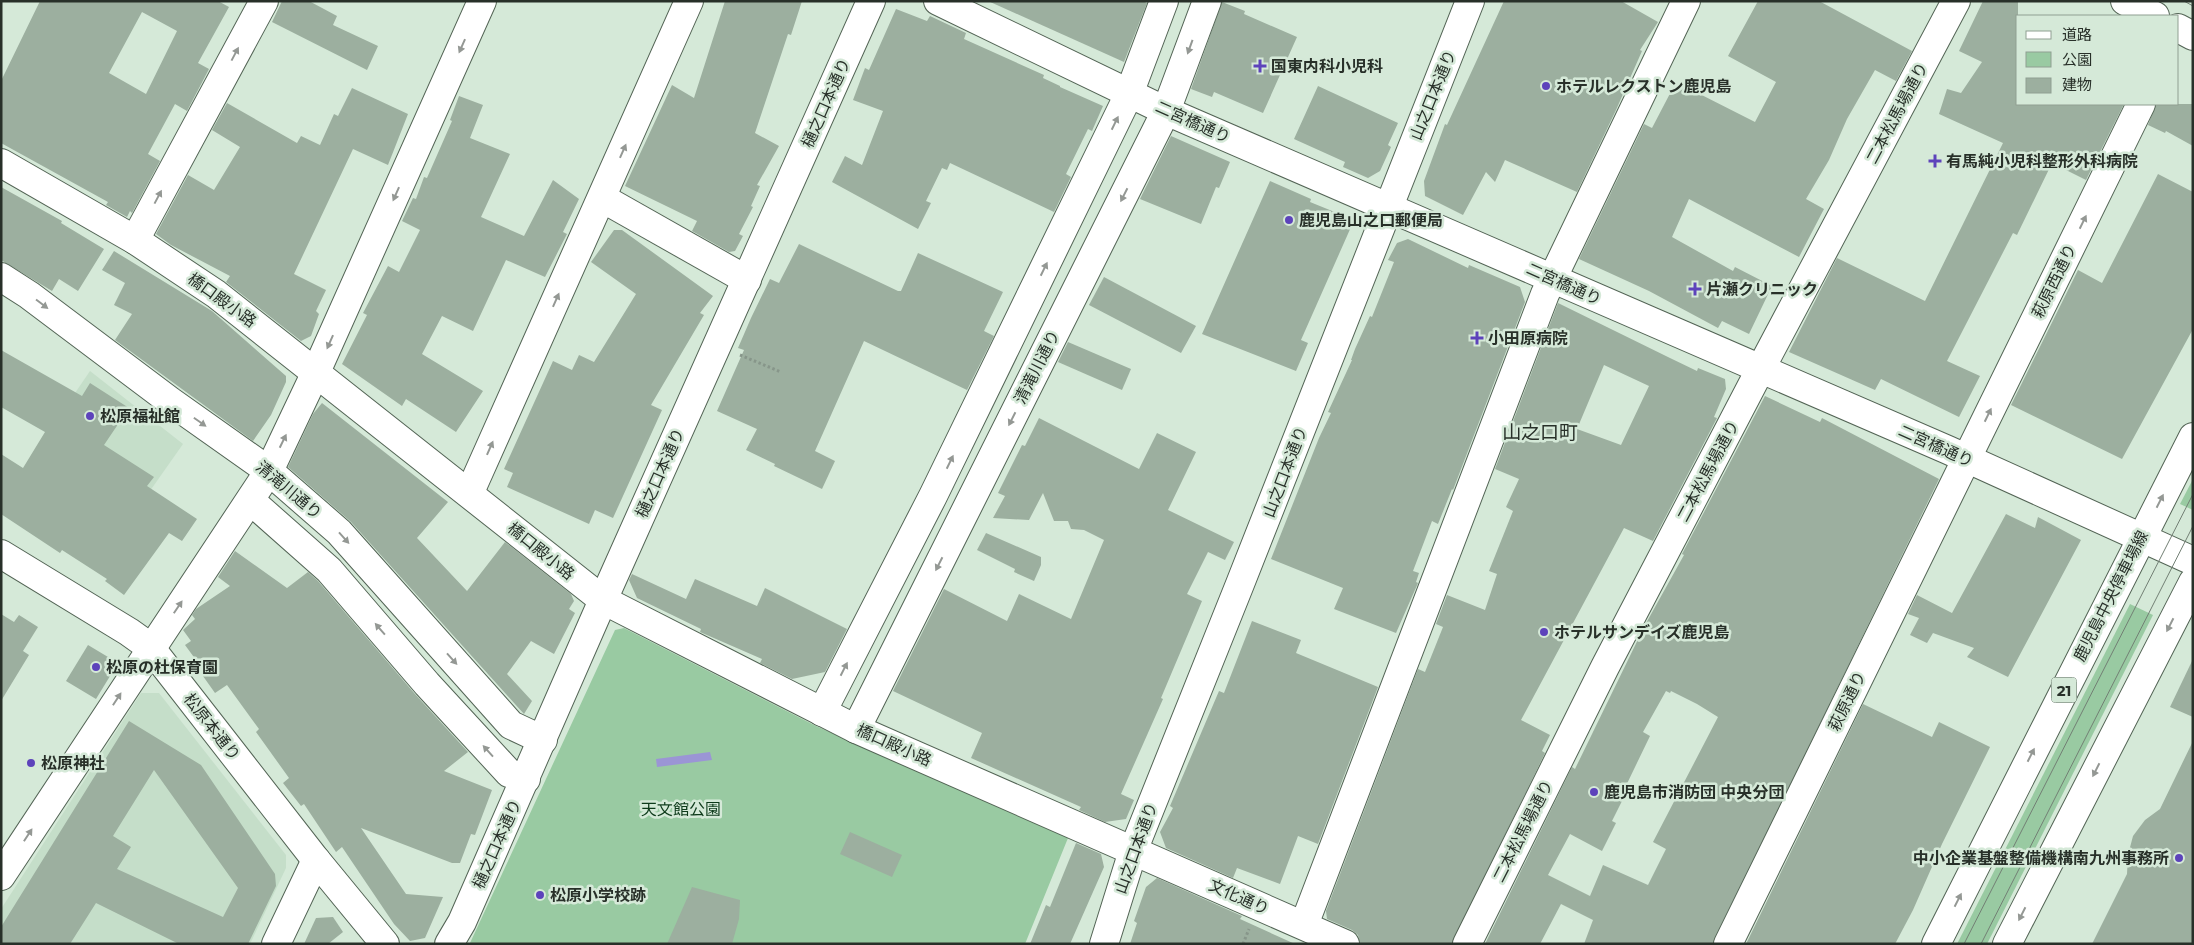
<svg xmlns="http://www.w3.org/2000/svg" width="2194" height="945" viewBox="0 0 2194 945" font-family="Montserrat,'Noto Sans JP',sans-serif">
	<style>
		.built { fill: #c5dec9 }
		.green { fill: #99caa2 }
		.water { fill: #9b95d5 }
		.building { fill: #9caf9f; fill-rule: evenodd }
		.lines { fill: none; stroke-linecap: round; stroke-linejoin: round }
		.minor-casing { stroke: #536455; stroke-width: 30 }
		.tertiary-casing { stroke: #536455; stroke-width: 30 }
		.primary-casing { stroke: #536455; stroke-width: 30 }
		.path { stroke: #87968a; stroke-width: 3; stroke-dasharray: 2.5 2.5; stroke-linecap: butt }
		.minor { stroke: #fff; stroke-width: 28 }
		.tertiary { stroke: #fff; stroke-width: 28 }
		.primary { stroke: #fff; stroke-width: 28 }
		.tram { stroke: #727f74; stroke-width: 1 }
		.oneway { fill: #949894 }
		.poi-dot { fill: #5d43bb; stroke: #d5e9d8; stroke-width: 2 }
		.labels { text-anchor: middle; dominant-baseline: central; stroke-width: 5; stroke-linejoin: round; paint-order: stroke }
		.shield { fill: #d5e9d8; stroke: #5c685e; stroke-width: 1 }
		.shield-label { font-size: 15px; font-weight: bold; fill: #283029 }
		.poi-label { font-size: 16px; font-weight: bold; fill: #283029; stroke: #d5e9d8; text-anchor: start }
		.street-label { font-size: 16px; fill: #283029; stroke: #d5e9d8 }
		.park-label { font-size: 16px; fill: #0e3b1b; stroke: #d5e9d8 }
		.quarter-label { font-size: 19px; fill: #283029; stroke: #d5e9d8 }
	</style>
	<rect width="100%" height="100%" fill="#d5e9d8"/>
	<!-- built -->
	<g class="built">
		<polygon points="90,371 183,444 133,515 35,452"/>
		<polygon points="141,693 159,693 286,855 286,868 250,944 1,944 1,909"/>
	</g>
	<!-- green -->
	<g class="green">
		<polygon points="2193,479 2193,510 2180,504"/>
		<polygon points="2130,604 2153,615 1987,944 1957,944"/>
		<polygon points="624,628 816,726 1068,838 1025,944 470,943 615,630"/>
	</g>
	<!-- water -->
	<polygon class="water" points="710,752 712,760 657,767 656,759"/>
	<!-- building -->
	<g class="building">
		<path d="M40,1H218L229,7L198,63L209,69L187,111L175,104L148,154L160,161L132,213L130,211L127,217L106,205L108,202L1,143V81ZM142,12L177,31L146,94L109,73Z"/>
		<polygon points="282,1 309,1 337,16 333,25 378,46 367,70 272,22"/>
		<polygon points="725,1 802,1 791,35 788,34 755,133 779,146 757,185 760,186 751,206 753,207 739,234 743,236 735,251 729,252 692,231 697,221 625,186 672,85 694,98"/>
		<polygon points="988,1 1143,1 1147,3 1124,62"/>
		<polygon points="1504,1 1621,1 1658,22 1640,50 1642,51 1616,110 1577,192 1505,160 1495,182 1486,172 1463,215 1425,196 1424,181 1445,124 1447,125"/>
		<polygon points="1758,1 1819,1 1912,51 1896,81 1875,70 1847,119 1829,160 1806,199 1824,209 1799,257 1689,199 1672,237 1733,271 1735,267 1772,286 1749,334 1722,321 1718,328 1649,291 1579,259 1644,124 1652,128 1676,82 1755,122 1776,82 1728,56"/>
		<polygon points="1983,1 2018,1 2018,104 2124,104 2086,180 2052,163 2017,235 2013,233 1947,361 1980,376 1959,417 1881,379 1875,390 1789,352 1837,258 1925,301 2003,143 1939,114 1947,89 1961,93 1982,62 1959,51"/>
		<polygon points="1222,2 1245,11 1244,14 1297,37 1263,113 1214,92 1212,97 1191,89"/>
		<polygon points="896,9 927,21 930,16 966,33 964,39 1044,75 1043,78 1060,86 1060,87 1103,106 1092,131 1088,129 1066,174 1071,177 1054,212 950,163 947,170 942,168 926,201 931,203 918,229 832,182 845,156 862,165 883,111 853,100 865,68 869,70"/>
		<polygon points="1318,86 1398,123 1388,145 1391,147 1380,171 1368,178 1343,167 1345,162 1294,139"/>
		<polygon points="352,88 408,114 388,165 353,149 294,274 326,290 316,311 319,314 311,336 301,341 226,282 230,276 171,245 156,234 188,175 214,190 240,147 212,130 227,103 297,143 301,136 320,145 334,114 338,116"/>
		<polygon points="459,96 483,105 470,138 510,154 481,217 524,236 553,180 579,199 563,232 567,234 545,277 506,260 473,331 442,316 422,354 483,391 456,432 406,399 402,406 342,364 367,315 363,313 388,266 399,272 420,230 402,221 413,198 416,199 424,177 427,178 452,121 450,120"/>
		<polygon points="2156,104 2193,104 2193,146 2166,131 2165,133 2148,125"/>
		<polygon points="1171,136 1230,162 1219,188 1216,187 1201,224 1140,199"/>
		<polygon points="2158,174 2193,192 2193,329 2122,459 2011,405 2078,270 2102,283"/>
		<polygon points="1270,181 1311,199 1310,202 1347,217 1351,227 1301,340 1308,343 1296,371 1202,334"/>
		<polygon points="1,187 62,221 61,223 104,249 78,291 59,279 52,291 1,260"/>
		<polygon points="614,230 622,230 713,296 700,313 704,315 651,405 662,410 613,518 595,510 589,524 507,487 513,473 504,469 553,361 572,370 579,355 594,362 636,294 591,262"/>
		<polygon points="1408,239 1468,268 1469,265 1520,287 1525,302 1453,490 1452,489 1438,524 1432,521 1413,571 1419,573 1416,582 1418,583 1396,633 1334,609 1343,588 1271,559 1319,438 1331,413 1328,412 1352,360 1351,360 1355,349 1370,316 1372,317 1394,262 1388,260 1397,243"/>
		<polygon points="799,244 898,291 901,291 918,253 1003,292 984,331 994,336 967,390 864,341 815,451 835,461 822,489 774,466 775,464 746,450 757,429 717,411 744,350 738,348 751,318 770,279 779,283"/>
		<polygon points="114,251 212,311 286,376 286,382 271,415 253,441 115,340 132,314 114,305 125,283 102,270"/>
		<polygon points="1104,277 1196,326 1181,353 1089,305"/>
		<path d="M1558,303L1670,358L1697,371L1698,368L1725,379L1726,389L1714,417L1717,418L1653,541L1624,528L1521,720L1550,735L1542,751L1545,753L1452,944H1360L1358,935L1352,930L1327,919L1326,911L1418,669L1425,672L1443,627L1436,624L1447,595L1485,610L1497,574L1489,571L1513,511L1506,507L1519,479L1495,469ZM1604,365L1649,386L1621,445L1577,429Z"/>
		<polygon points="1068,342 1131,369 1122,390 1058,362"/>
		<polygon points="1,350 82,396 90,383 129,408 104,445 154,477 147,486 197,519 182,541 169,533 124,595 105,581 107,579 62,550 60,553 1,514 1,454 23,468 45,432 1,407"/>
		<path d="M1765,396L1820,422L1822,418L1939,479L1713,944H1584L1593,920L1561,904L1540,944H1485L1572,767L1575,769L1645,625L1684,555L1682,554ZM1666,691L1670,693L1671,691L1697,704L1718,717L1653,842L1666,849L1648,885L1603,865L1590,896L1548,875L1570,834L1602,851L1616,823L1612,821L1625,795L1622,794L1650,736L1643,732Z"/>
		<polygon points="322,403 448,502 417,538 467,591 505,542 571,594 574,601 569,609 575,613 554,654 531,641 507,674 532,701 524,714 351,522 288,467 313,414"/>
		<polygon points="1039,418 1139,469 1157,433 1196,452 1168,510 1234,542 1225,560 1208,552 1187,594 1202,601 1161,698 1163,699 1121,794 1134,800 1126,819 1105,822 1079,810 1081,807 971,758 982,733 893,691 944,589 1007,621 1019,594 1071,619 1104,540 1084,530 1071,529 1068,521 1054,521 1043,493 1029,520 993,518 1005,496 998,493 1022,445 1025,446"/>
		<polygon points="2006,514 2035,528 2038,517 2081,540 2008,677 1967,657 1974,648 1933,633 1927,643 1910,635 1919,618 1908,614 1917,595 1952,613"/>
		<polygon points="986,533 1041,557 1041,565 1034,581 1014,572 1015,569 977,550"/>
		<polygon points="235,551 287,588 308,572 318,581 415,694 468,752 444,771 492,790 475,835 471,834 460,863 452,863 361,828 406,894 443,897 425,938 410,941 394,924 342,847 336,852 304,804 301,806 283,783 289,778 256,732 259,729 227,685 215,693 193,662 196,660 185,645 191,641 183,630 195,619 192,615 196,609 230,586 218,577"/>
		<polygon points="632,574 686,599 695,579 757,606 765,588 847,629 825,672 792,679 760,663 762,659 700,632 701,629 637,598 629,580"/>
		<polygon points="1,614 14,622 19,615 38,627 23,651 29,655 1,701"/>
		<polygon points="1252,621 1301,640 1296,653 1378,687 1318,844 1298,836 1280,884 1237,868 1233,878 1166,848 1160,832 1173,808 1170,806 1219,691 1224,693"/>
		<polygon points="88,645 118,663 96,699 66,681"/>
		<polygon points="2193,659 2193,717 2170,707"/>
		<polygon points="1863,704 1932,737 1939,722 1990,747 1942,844 1913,910 1895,944 1746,944"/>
		<path d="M129,721L201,765L275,874L276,886L248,944H179L96,903L70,944H1V927ZM154,770L238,888L223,917L117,869L131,847L113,836Z"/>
		<polygon points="2193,741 2193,944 2092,944 2127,874 2128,855 2133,836 2145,820 2160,809"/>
		<polygon points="850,832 902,855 892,877 840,854"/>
		<polygon points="1076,843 1101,854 1104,867 1070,944 1030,944 1046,905 1050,907"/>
		<polygon points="1157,878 1242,916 1240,919 1295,944 1130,944 1137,923 1134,921 1146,887"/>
		<polygon points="692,887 740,900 739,919 732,944 667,944"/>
		<polygon points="333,917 343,932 328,944 304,944 316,918"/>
	</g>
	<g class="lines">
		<!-- minor casing -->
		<g class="minor-casing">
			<g id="minor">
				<polyline points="1,163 135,240 216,294 603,600 856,729 1345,944"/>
				<polyline points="602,198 747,280"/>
				<polyline points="135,240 264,1"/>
				<polyline points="1,277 29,295 170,401 269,471 339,532 511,725 543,740"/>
				<polyline points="470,492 689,1"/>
				<polyline points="251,501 329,570 427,684 509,773 526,779"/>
				<polyline points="1,554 129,632 150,647 316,860 385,944"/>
				<polyline points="822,712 933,496 1129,94 1164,1"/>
				<polyline points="856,729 1166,111 1207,1"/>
				<polyline points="1,876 269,471 316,372 482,1"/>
				<polyline points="1304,925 1545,294 1686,1"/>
				<polyline points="276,944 316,860"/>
				<polyline points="449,944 462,922 603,600 871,1"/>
				<polyline points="1467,944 1605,667 1760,370"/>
				<polyline points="1728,944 2141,104"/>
			</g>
		</g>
		<!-- tertiary casing -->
		<g class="tertiary-casing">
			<g id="tertiary">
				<polyline points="938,1 1166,111 1948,450 2193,561"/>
				<polyline points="1760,370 1956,1"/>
				<polyline points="1104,944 1133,851 1240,584 1470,1"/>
			</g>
		</g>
		<!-- primary casing -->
		<g class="primary-casing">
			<g id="primary">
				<polyline points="2125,1 2155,16"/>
				<polyline points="2178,28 2193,36"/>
				<polyline points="1936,944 2193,437"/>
				<polyline points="2007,944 2193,582"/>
			</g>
		</g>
		<!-- path -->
		<g class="path">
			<polyline points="740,355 781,372"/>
			<polyline points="1243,944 1249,929"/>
		</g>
		<!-- minor -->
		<use href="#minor" class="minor"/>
		<!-- tertiary -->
		<use href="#tertiary" class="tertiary"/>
		<!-- primary -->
		<use href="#primary" class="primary"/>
		<!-- tram -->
		<g class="tram">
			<polyline points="2184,1 2193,6"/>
			<polyline points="1964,944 2193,494"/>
			<polyline points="1981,944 2193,526"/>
		</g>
	</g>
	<!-- one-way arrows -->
	<defs><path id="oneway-solid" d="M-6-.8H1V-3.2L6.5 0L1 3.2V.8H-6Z" transform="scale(1.25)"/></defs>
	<g class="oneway">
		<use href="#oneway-solid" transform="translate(462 46) rotate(114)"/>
		<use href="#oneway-solid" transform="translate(1190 47) rotate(110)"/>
		<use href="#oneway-solid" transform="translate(235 54) rotate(-62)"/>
		<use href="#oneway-solid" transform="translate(1115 123) rotate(-64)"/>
		<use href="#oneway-solid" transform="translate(623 151) rotate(-66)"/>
		<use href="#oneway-solid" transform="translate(396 194) rotate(114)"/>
		<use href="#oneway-solid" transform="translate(1124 195) rotate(117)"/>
		<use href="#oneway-solid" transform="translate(158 197) rotate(-62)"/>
		<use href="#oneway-solid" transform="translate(2083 222) rotate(-64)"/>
		<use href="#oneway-solid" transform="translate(1044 269) rotate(-64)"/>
		<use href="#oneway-solid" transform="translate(556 300) rotate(-66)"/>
		<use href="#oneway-solid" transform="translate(42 304) rotate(37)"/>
		<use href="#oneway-solid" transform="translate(330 342) rotate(114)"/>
		<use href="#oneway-solid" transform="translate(1988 415) rotate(-64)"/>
		<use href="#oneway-solid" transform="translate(1012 419) rotate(117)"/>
		<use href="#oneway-solid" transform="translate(200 422) rotate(35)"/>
		<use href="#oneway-solid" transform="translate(283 441) rotate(-64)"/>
		<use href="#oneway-solid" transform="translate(490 448) rotate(-66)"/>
		<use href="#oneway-solid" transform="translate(950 462) rotate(-64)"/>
		<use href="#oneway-solid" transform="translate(2160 501) rotate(-63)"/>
		<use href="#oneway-solid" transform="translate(344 538) rotate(48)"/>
		<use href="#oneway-solid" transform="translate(939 564) rotate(117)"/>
		<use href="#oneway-solid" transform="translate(178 607) rotate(-56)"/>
		<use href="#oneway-solid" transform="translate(2170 625) rotate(117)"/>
		<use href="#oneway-solid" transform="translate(380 629) rotate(-131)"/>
		<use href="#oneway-solid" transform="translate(452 659) rotate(48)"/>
		<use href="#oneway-solid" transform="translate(844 669) rotate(-63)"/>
		<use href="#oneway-solid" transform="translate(117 699) rotate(-57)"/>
		<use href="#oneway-solid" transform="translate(488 751) rotate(-132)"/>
		<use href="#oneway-solid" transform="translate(2031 755) rotate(-63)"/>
		<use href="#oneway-solid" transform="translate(2096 770) rotate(117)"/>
		<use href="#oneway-solid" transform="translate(28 835) rotate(-57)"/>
		<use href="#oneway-solid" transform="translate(1958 900) rotate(-63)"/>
		<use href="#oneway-solid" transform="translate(2022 914) rotate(117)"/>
	</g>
	<!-- markers -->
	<g class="poi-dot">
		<path d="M1257.5 58.5h5v5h5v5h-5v5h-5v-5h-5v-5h5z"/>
		<circle cx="1546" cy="86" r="5"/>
		<path d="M1932.5 153.5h5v5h5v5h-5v5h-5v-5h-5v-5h5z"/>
		<circle cx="1289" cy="220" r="5"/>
		<path d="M1692.5 281.5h5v5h5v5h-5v5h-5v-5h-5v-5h5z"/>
		<path d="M1474.5 330.5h5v5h5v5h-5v5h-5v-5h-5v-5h5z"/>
		<circle cx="90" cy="416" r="5"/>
		<circle cx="1544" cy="632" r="5"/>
		<circle cx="96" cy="667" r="5"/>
		<circle cx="31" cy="763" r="5"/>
		<circle cx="1594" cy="792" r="5"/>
		<circle cx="2179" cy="858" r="5"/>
		<circle cx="540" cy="895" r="5"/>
	</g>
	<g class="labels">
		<!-- shield labels -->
		<rect class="shield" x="2051.5" y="677.5" width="25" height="25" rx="4"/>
		<g class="shield-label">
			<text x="2064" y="690">21</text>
		</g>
		<!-- poi labels -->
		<g class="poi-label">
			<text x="1271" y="66">国東内科小児科</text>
			<text x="1556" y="86">ホテルレクストン鹿児島</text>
			<text x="1946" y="161">有馬純小児科整形外科病院</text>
			<text x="1299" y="220">鹿児島山之口郵便局</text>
			<text x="1706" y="289">片瀬クリニック</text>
			<text x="1488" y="338">小田原病院</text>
			<text x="100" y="416">松原福祉館</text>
			<text x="1554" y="632">ホテルサンデイズ鹿児島</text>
			<text x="106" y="667">松原の杜保育園</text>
			<text x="41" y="763">松原神社</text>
			<text x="1604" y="792">鹿児島市消防団 中央分団</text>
			<text x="2169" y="858" text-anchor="end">中小企業基盤整備機構南九州事務所</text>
			<text x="550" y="895">松原小学校跡</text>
		</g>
		<!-- street labels -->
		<g class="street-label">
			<text transform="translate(1433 95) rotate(-68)">山之口本通り</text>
			<text transform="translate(826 103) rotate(-66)">樋之口本通り</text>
			<text transform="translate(1897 113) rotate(-62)">二本松馬場通り</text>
			<text transform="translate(1193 122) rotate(24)">二宮橋通り</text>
			<text transform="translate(2054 281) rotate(-64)">萩原西通り</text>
			<text transform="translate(1564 284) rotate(24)">二宮橋通り</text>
			<text transform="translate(222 300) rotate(36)">橋口殿小路</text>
			<text transform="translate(1037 367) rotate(-63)">清滝川通り</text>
			<text transform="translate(1936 446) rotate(24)">二宮橋通り</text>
			<text transform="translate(1708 471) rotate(-62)">二本松馬場通り</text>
			<text transform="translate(1285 472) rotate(-69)">山之口本通り</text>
			<text transform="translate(660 473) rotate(-66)">樋之口本通り</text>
			<text transform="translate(289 490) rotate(40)">清滝川通り</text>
			<text transform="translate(541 551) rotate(39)">橋口殿小路</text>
			<text transform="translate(2111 596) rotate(-63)">鹿児島中央停車場線</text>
			<text transform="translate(1847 701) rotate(-64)">萩原通り</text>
			<text transform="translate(212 727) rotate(52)">松原本通り</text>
			<text transform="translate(894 745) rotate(24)">橋口殿小路</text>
			<text transform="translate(1523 831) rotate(-63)">二本松馬場通り</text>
			<text transform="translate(497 844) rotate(-66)">樋之口本通り</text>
			<text transform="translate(1136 848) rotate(-70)">山之口本通り</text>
			<text transform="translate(1239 897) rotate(24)">文化通り</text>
		</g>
		<!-- park labels -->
		<g class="park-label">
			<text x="681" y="809">天文館公園</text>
		</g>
		<!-- quarter labels -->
		<g class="quarter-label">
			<text x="1540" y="432">山之口町</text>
		</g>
	</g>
	<!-- border -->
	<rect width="2194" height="945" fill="none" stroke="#283029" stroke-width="5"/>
	<!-- legend -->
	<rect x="2016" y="15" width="162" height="90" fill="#d5e9d8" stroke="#909f92"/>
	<rect x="2026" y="31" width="25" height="8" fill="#ffffff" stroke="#909f92"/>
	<text x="2062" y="40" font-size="15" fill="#283029">道路</text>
	<rect x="2026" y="52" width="25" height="15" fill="#99caa2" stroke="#909f92"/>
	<text x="2062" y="65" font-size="15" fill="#283029">公園</text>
	<rect x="2026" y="78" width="25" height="15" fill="#9caf9f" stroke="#909f92"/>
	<text x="2062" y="90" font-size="15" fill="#283029">建物</text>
</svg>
